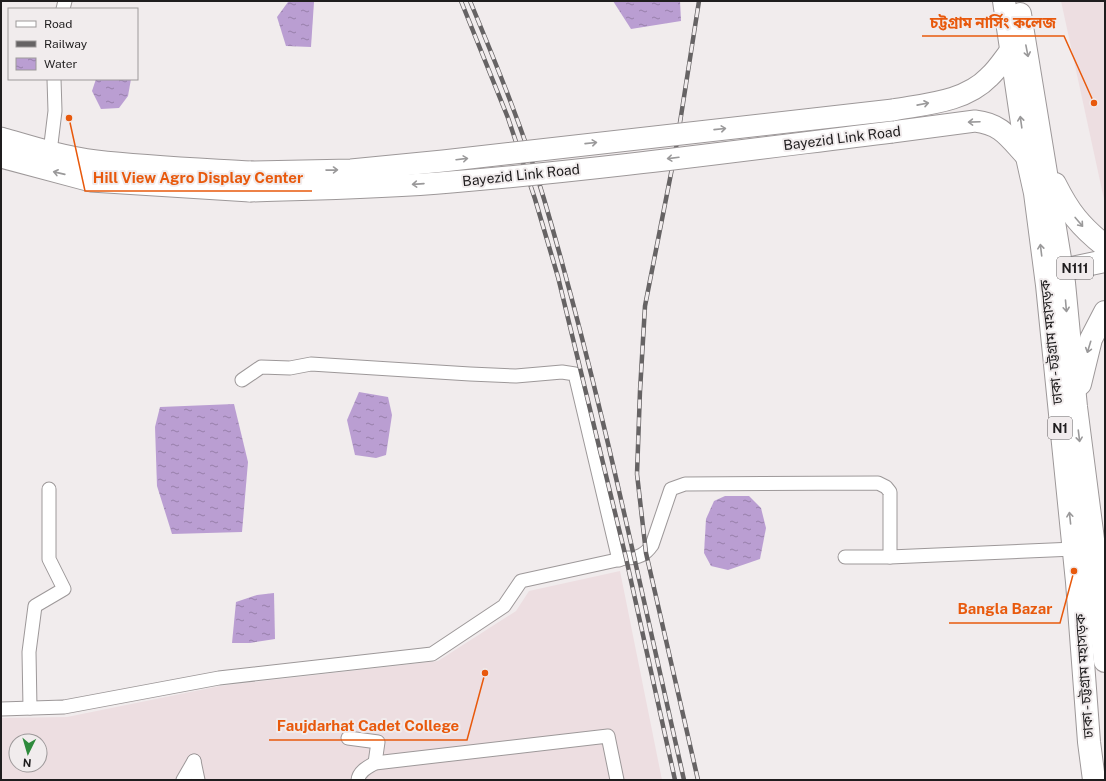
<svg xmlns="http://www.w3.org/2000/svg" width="1106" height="781" viewBox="0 0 1106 781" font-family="'Public Sans','Noto Sans Bengali',sans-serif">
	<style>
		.built { fill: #eddee1; fill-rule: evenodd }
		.water { fill: url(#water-ripples) }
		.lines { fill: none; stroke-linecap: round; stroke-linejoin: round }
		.minor-casing { stroke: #9d9899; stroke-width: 15 }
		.primary-casing { stroke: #9d9899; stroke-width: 23 }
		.trunk-casing { stroke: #9d9899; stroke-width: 24 }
		.minor { stroke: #fff; stroke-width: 13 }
		.primary { stroke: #fff; stroke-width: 21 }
		.trunk { stroke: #fff; stroke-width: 22 }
		.rail-casing { stroke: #666364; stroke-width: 4.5 }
		.rail { stroke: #f1eced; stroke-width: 3; stroke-dasharray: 9; stroke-linecap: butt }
		.primary-bridge-casing { stroke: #9d9899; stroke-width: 23; stroke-linecap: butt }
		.primary-bridge { stroke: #fff; stroke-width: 21 }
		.oneway { stroke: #9a999a }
		.labels { text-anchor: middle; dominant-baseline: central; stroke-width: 4; stroke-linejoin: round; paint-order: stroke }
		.shield { fill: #f1eced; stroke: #5e5b5c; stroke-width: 1 }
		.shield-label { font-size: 13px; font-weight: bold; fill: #1f1d1e }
		.street-label { font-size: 14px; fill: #1f1d1e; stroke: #f1eced }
		.leader { fill: none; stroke: #e8590c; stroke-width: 1.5 }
		.callout-dot { fill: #e8590c; stroke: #f1eced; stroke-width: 1.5 }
		.callout-label { font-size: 15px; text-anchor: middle; font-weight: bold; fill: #e8590c; stroke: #f1eced; stroke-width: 4; stroke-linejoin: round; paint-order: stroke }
	</style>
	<defs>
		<pattern id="water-ripples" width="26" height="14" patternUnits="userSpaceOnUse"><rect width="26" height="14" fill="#ba9ed2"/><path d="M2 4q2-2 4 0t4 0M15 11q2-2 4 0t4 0" fill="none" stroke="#9780aa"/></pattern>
	</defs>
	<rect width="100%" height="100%" fill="#f1eced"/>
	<!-- built -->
	<g class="built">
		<polygon points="1061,1 1105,1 1105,204"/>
		<path d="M620,571L662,780H1V718L67,717L220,686L438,661L516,611L529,591ZM16,741H40V765H16Z"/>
	</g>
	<!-- water -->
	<g class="water">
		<polygon points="613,1 680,1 681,21 631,29"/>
		<polygon points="288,2 314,2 311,47 286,46 277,17"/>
		<polygon points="96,79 131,79 128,96 119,108 101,109 92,91"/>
		<polygon points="359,392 388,397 392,415 386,455 376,458 355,455 347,420"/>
		<polygon points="234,404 248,462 242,532 172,534 157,486 155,427 160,407"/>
		<polygon points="725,496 749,496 761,508 766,528 760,559 728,570 711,566 704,553 706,519 714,501"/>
		<polygon points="274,593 275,639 250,643 232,643 236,602 257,595"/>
	</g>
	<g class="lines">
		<!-- minor casing -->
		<g class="minor-casing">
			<g id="minor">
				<polyline points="63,9 65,1"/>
				<polyline points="50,152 55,111 54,79"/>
				<polyline points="242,380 261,367 290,368 311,364 470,374 516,376 562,372 575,374 619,560"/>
				<polyline points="845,557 890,557 1074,549"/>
				<polyline points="30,708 29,652 35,606 64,589 49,559 49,489"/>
				<path d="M1,709L64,707L219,678L432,654L504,606L521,581L626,558C638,558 645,555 652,545L671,489L685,484L878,483L886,487L890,492V557"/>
				<polyline points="348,738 378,742 375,763"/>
				<polyline points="194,761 198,780"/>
				<polyline points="183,780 194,761"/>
				<path d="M358,780C359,771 368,767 375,763L608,736L617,780"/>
			</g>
		</g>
		<!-- primary casing -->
		<g class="primary-casing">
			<g id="primary">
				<path d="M893,110C925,104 965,102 989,77C997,70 1004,59 1011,50"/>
				<path d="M892,132L975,121C1002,124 1009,138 1027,157"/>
				<path d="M1,138C32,147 63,157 96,161C147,167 200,169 251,172"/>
				<polyline points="1,157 91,181 250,191"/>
			</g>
		</g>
		<!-- trunk casing -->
		<g class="trunk-casing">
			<g id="trunk">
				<polyline points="1004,1 1027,157 1035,193 1047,285 1077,582 1089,742 1094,780"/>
				<polyline points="1020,14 1064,283 1076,407 1095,555 1095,572 1105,661"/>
				<path d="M1055,184C1069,212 1080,226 1105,246"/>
				<polyline points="1048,273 1105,261"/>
				<polyline points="1080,384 1091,339 1105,312"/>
			</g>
		</g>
		<!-- minor -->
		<use href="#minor" class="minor"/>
		<!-- primary -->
		<use href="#primary" class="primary"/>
		<!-- trunk -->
		<use href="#trunk" class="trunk"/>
		<!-- rail casing -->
		<g class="rail-casing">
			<g id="rail">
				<polyline points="461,1 508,118 535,199 558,277 626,558 675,780"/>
				<path d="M470,1C497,66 524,132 544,199C600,390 640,586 684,780"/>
				<polyline points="698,780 646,553 637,474 640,391 645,306 676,148 699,1"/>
			</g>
		</g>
		<!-- rail -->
		<use href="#rail" class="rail"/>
		<!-- primary-bridge casing -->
		<g class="primary-bridge-casing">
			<g id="primary-bridge">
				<polyline points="251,172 351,170 443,161 893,110"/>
				<path d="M250,191C317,189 384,188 451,182C598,170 745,150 892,132"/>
			</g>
		</g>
		<!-- primary-bridge -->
		<use href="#primary-bridge" class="primary-bridge"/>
	</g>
	<!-- one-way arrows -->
	<defs><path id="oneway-shaft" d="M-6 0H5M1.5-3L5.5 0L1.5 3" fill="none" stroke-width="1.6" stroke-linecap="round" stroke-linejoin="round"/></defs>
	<g class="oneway">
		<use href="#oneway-shaft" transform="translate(1027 51) rotate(79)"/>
		<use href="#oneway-shaft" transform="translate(923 104) rotate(-11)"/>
		<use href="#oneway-shaft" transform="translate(974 122) rotate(178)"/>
		<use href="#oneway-shaft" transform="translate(1021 122) rotate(-98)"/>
		<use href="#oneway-shaft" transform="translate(720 129) rotate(-6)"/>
		<use href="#oneway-shaft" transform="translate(591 143) rotate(-6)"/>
		<use href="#oneway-shaft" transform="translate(673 158) rotate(173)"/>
		<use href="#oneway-shaft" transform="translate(462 159) rotate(-7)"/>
		<use href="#oneway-shaft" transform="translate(332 170) rotate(-1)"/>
		<use href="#oneway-shaft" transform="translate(59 173) rotate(-167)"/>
		<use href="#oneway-shaft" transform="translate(418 184) rotate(176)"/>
		<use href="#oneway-shaft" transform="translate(1079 222) rotate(50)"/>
		<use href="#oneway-shaft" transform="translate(1041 250) rotate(-97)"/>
		<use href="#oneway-shaft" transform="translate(1066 306) rotate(85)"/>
		<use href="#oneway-shaft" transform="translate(1089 347) rotate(107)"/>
		<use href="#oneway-shaft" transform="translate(1079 436) rotate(83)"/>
		<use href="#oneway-shaft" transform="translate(1070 518) rotate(-96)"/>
	</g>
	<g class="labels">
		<!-- shield labels -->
		<g class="shield">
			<rect x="1057" y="257" width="36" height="22" rx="3"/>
			<rect x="1048" y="417" width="24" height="22" rx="3"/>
		</g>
		<g class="shield-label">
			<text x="1075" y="268">N111</text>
			<text x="1060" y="428">N1</text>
		</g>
		<!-- street labels -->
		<g class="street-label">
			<text transform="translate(842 138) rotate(-7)">Bayezid Link Road</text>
			<text transform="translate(521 175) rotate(-6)">Bayezid Link Road</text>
			<text transform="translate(1051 342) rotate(-96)">ঢাকা - চট্টগ্রাম মহাসড়ক</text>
			<text transform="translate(1084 676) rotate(-94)">ঢাকা - চট্টগ্রাম মহাসড়ক</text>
		</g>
	</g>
	<!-- callouts -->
	<path class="leader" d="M1094 103L1064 36H922M69 118L85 191H312M1074 571L1060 623H949M485 673L467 740H269"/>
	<g class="callout-dot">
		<circle cx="1094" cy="103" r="4"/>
		<circle cx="69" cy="118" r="4"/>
		<circle cx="1074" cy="571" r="4"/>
		<circle cx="485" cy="673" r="4"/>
	</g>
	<g class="callout-label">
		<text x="993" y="28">চট্টগ্রাম নার্সিং কলেজ</text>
		<text x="198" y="183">Hill View Agro Display Center</text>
		<text x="1005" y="614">Bangla Bazar</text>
		<text x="368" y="731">Faujdarhat Cadet College</text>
	</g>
	<!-- border -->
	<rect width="1106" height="781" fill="none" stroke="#1f1d1e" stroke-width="4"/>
	<!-- legend -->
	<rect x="8" y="8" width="130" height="72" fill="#f1eced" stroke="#9d999a"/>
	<rect x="16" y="21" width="20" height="6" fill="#ffffff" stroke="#9d999a"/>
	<text x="44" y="28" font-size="12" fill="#1f1d1e">Road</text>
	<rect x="16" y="41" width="20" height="6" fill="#666364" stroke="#9d999a"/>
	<text x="44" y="48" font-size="12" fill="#1f1d1e">Railway</text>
	<rect x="16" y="58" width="20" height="12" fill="url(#water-ripples)" stroke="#9d999a"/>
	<text x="44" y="68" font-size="12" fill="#1f1d1e">Water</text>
	<!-- north arrow -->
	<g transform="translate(28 753) rotate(185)"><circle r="19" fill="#f1eced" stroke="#9d999a"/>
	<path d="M0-3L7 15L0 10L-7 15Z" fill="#2e8a3c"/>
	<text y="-6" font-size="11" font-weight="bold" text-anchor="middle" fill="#1f1d1e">N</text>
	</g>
</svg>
